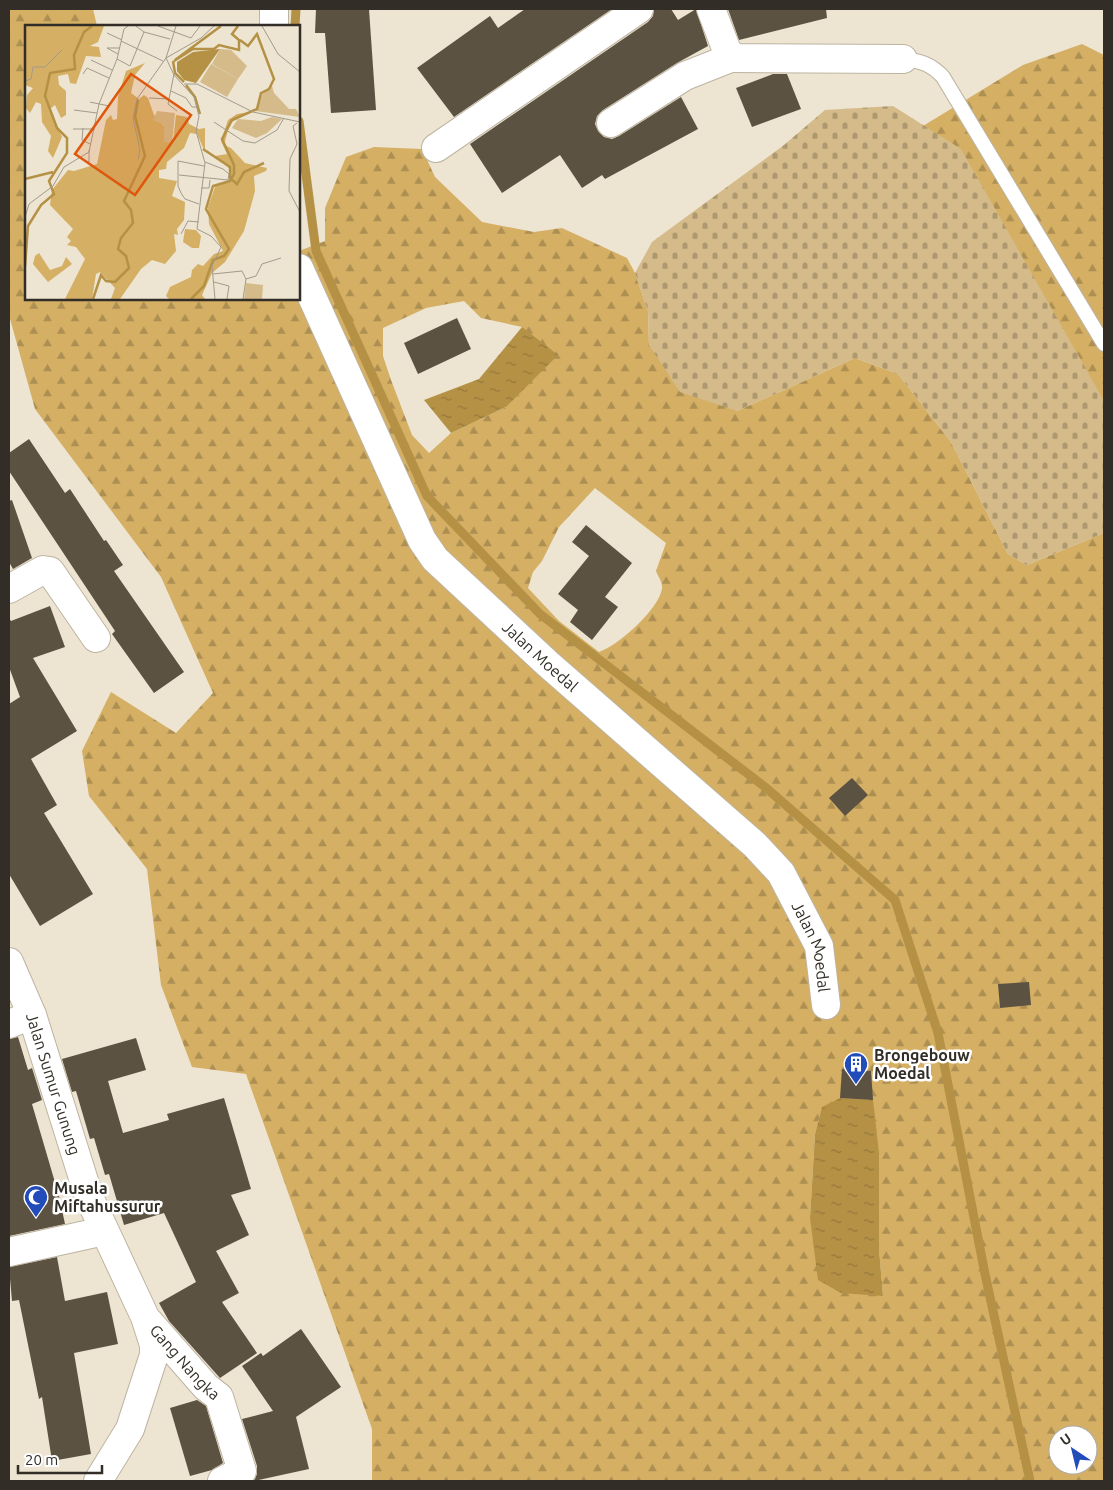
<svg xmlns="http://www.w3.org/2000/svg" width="1113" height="1490" viewBox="0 0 1113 1490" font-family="Ubuntu,sans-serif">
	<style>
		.forest { fill: url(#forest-firs); fill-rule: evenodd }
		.cemetery { fill: url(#cemetery-stones) }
		.water { fill: url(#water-ripples) }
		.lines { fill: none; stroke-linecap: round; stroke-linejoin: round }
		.stream { stroke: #b59145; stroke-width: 9 }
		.building { fill: #5b5242 }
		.service-casing { stroke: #bdb4a2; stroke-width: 16 }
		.minor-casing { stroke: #bdb4a2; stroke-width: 30 }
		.service { stroke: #fff; stroke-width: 14 }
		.minor { stroke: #fff; stroke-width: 28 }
		.labels { text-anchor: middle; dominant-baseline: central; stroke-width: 5; stroke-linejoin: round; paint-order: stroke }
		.street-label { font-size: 16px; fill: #322e27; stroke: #fff }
		.poi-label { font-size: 16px; font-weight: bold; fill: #322e27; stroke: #fff; text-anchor: start }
		.inset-river { fill: none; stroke: #b59145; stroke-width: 2.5 }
		.inset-road { fill: none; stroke: #a29b8d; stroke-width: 1 }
		.view { fill: #df570d; fill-opacity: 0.15; stroke: #df570d; stroke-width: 2.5 }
		.inset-edge { fill: none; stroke: #322e27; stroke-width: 2.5 }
	</style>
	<defs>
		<pattern id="forest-firs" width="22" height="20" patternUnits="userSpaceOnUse" patternTransform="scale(1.25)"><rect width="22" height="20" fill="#d4af64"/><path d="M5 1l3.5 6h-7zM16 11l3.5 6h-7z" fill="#ad8f52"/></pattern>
		<pattern id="cemetery-stones" width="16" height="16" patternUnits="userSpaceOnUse" patternTransform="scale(1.25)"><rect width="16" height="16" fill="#d4bb89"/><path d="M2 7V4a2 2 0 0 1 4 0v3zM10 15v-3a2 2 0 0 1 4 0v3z" fill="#ad9870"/></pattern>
		<pattern id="water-ripples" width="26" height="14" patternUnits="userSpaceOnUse" patternTransform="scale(1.25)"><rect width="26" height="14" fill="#b59145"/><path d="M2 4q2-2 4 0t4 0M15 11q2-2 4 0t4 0" fill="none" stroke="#94773a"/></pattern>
	</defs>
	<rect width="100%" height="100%" fill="#ede4d1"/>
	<!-- forest -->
	<g class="forest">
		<path d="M9,9H93L97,26H26V299H299V251L325,241V208L346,157L374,147L422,149L435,177L482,222L534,232L562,228L627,258L635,273L648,311L649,345L737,411L855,358L898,374L951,442L1008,554L1027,565L1104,533V1481H372V1429L246,1074L192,1067L161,985L147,869L89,796L82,751L111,692L176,733L213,693L161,577L35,409L9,315ZM464,301L481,318L522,327L506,407L451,433L429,453L412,435L391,380L383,356V328L426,308ZM595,488L666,543L656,571C658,576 663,583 662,589C658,610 619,645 599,652L559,621L528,588L533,572L542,561L559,527ZM822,1108L879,1153V1249L883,1296L810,1218L815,1134ZM1058,1435H1088V1465H1058Z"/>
		<polygon points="1082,44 1104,55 1104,404 923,126 1023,65"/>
	</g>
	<!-- cemetery -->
	<polygon class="cemetery" points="893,106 961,149 1103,399 1104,533 1027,565 1008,554 951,442 898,374 855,358 737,411 680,392 649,345 648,311 635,273 652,242 784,145 825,110"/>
	<!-- water -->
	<g class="water">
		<polygon points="522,327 558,355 506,407 451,433 424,400 479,379"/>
		<polygon points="840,1098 873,1100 879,1153 879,1249 883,1296 841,1293 818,1280 810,1218 815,1134 822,1107"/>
	</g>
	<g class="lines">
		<!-- stream -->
		<g class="stream">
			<polyline points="295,26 296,9"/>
			<polyline points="299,121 316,251 427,496 540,614 765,787 895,900 938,1033 985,1274 1030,1481"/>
		</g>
	</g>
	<!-- building -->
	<g class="building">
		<polygon points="316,9 369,9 376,110 331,113 325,33 315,33"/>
		<polygon points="525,9 612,9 454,117 417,68 490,16 498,28"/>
		<polygon points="654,9 671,9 678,20 696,9 708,46 677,63 603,110 597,116 595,124 598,131 604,137 612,139 619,136 681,97 698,129 605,179 602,175 582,188 560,155 502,193 470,144 648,22 653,16"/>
		<polygon points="728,9 826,9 827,18 739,40"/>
		<polygon points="773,74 787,74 801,109 752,127 736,88"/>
		<polygon points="457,318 471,349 418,374 404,343"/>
		<polygon points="29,439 65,493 70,489 104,541 106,540 123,565 114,571 184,672 154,693 112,634 115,631 9,471 9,453"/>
		<polygon points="12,500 32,558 13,569 9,562 9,501"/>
		<polygon points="586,525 632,563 605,597 618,607 592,640 570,622 578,610 558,594 589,556 572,542"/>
		<polygon points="50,606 65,647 33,658 77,731 31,759 57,805 44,813 93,894 40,926 9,874 9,704 20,697 9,667 9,618 11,621"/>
		<polygon points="852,778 868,795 845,816 829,798"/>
		<polygon points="1029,982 1031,1005 1000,1008 998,984"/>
		<polygon points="18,1037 28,1070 32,1068 42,1100 32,1104 59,1196 65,1224 9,1236 9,1039"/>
		<polygon points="136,1038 146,1070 108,1081 123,1133 169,1120 167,1114 224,1098 251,1189 231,1195 249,1235 216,1251 239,1293 222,1302 257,1353 220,1378 169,1321 159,1303 196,1282 164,1213 124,1225 109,1174 105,1175 94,1138 90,1139 76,1091 72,1092 62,1059"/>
		<polygon points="842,1069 871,1071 873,1100 840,1098"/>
		<polygon points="57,1257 65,1301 107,1292 118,1344 74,1353 91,1454 52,1461 42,1397 39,1399 19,1300 12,1301 9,1267"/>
		<polygon points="301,1329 341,1387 296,1417 309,1469 254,1481 257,1474 257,1466 242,1419 273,1411 242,1366 261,1353 263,1356"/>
		<polygon points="197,1400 206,1406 223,1463 212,1470 190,1476 170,1408"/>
	</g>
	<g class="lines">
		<!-- service casing -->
		<g class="service-casing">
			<path id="service" d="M903,59C921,61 931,64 943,77L1104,344"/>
		</g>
		<!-- minor casing -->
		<g class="minor-casing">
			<g id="minor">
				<polyline points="711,9 727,51 735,58 903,59"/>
				<polyline points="274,26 274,9"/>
				<polyline points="611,123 685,76 733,57"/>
				<polyline points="436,148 639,9"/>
				<path id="s1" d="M299,268L422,540L435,559L548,664L755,845L781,873L819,946L826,1005"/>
				<polyline points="9,589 43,570 50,571 96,638"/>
				<path id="s2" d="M9,962L32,1015L89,1197L145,1317L154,1345V1355L130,1429L98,1481"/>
				<polyline points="9,1024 32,1015"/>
				<polyline points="9,1252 104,1231"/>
				<path id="s3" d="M149,1322L206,1387L219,1397L242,1471L222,1481"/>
			</g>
		</g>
		<!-- service -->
		<use href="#service" class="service"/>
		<!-- minor -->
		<use href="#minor" class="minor"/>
	</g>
	<!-- icons -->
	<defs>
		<g id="building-pin" transform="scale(1.25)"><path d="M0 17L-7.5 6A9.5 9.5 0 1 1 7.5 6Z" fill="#224cba" stroke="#fff"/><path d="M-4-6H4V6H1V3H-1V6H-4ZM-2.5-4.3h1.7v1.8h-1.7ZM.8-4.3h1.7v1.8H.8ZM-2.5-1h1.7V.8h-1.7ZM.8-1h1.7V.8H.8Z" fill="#fff"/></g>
		<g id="mosque-pin" transform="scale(1.25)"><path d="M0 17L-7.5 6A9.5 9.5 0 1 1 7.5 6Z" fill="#224cba" stroke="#fff"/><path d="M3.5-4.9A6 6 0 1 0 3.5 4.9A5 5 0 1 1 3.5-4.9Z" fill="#fff"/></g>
	</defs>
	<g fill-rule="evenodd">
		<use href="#building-pin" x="856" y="1064"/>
		<use href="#mosque-pin" x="36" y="1197"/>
	</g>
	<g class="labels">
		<!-- street labels -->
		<g class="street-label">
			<text stroke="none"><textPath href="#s1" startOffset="465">Jalan Moedal</textPath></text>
			<text stroke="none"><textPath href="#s1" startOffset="870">Jalan Moedal</textPath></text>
			<text stroke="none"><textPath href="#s2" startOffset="130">Jalan Sumur Gunung</textPath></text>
			<text stroke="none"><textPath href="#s3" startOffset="54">Gang Nangka</textPath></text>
		</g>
		<!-- poi labels -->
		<g class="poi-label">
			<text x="874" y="1055">Brongebouw<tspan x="874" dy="18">Moedal</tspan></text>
			<text x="54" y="1188">Musala<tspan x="54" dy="18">Miftahussurur</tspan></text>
		</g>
	</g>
	<!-- overview -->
	<g transform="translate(25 25)">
		<rect width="275" height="275" fill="#ede4d1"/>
		<path d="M195,24L206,25L222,41L213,54L187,39ZM247,61L249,68L264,84H271L275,92L231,86L238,67ZM247,92L257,94L242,108L231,113L207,103L213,94L236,96Z" fill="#d4bb89"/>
		<path d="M0,1H79L73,17L65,21L74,22L76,32L61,31L51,59L45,58L43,49L33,51L34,60L41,66V90L36,93L30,80L25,84L37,112L28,133L23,126L26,111L17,97L16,79L11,77L5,88L1,83L2,70L8,63L0,60ZM120,38L110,50L106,68L114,74L119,70L123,73L129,90L140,102L139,116L148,118L151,90L162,92L164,99L174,104L180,103V127L172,109L165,108L159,123L142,137L141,144L134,145V153L152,156L147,171L160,177L159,195L152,204L153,210L149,209L151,226L140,239L127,235L116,244L95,274H86L90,263L75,247L71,249L67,274H40L60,234L51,222L42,220L46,216L42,212L48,204L25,180L27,165L43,145L49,146L72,139L81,95L86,90L88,95L92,94L93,72L101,46ZM225,87L205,98L199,120L206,123L220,138L242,143L241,146L229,151L230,166L219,206L200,237L187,248L177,270L180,274H144L141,271L145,262L166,252L167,245L173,239L178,241L189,229L198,226L184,199L183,182L191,159L203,157L206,145L190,131L202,129L196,116L203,95L212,89ZM160,204L171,205L176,211L174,223H167L158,217ZM14,228L25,245L37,241L41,232L47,239L23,257L8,239L10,231Z" fill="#d4af64"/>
		<path d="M132,86L150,88L147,119L139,116V100L128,95Z" fill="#d4bb89"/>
		<path d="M186,39L213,54L202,72L175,57ZM221,258L238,260L237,274H219Z" fill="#d4bb89"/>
		<path d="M195,24L171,58L159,55L152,46V37L168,27Z" fill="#b59145"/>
		<path class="inset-river" d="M150,35L196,1M148,36L150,48L159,57M149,36L168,24H189L194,20L214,25V15L207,9L213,1M161,60L170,72L175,89M178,124L205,142V153L212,159L219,147L239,138M0,154L28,147M0,241L3,201L16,180L29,169L24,156L42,128V113L32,103L20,71L25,48L50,44L49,30L59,7L67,1M68,274L76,250L81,256L90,257L104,243L101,231L93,224L96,213L108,198L106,185L99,176L120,131L110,91L113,75M166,274L179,261L188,235L199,231L204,224L181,184L188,161L205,156L209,149V140L197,114L207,95L232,84L236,68L244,64L249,54L232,9L223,21L215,15"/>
		<path class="inset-road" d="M133,1L166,13L175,1M237,1L253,29L275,47M119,7L145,14M82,8L97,15M96,16L138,36M93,29L82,23H95M141,33L176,13L189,1M141,33L151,1M92,34L105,41L119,7L111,1M66,35L87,45M58,49L62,43L84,53M149,49L143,79L152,86M0,56L6,54L8,42H20L37,25M159,59H172L228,87L275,97M146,66L161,73L167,82H172M124,73L144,74M65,77L84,81M49,85L72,88M189,97L218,116L230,118L252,105L259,93M272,98L268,101L272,119L265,134L264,166L275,187M58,103L57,115L65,119M48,104H70M113,134L115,125L108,93L112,74L141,33L149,50L169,72L174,91L171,106L180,138L172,204L186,211L196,222L187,241L190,274M60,136L64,137V125M154,150L203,155L204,149L198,144L180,137M176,163H184L185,155M174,179L160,174L156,168L153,161V136L179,141M0,192L4,179L28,161L39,142L64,127L74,79L92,34L99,4L103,1M156,209L163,196L174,197M188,249L217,246L221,254M189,257L204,261L202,274M218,274L221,254L231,251L237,239L256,233"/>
		<path class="view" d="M106,49L166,90L110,170L50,129Z"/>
		<rect width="275" height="275" class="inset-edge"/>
	</g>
	<!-- border -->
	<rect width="1113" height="1490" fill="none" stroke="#322e27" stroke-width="20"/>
	<!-- north arrow -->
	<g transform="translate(1073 1450) rotate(325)"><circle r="24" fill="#ffffff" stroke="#adaba9"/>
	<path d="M0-4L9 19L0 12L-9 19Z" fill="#224cba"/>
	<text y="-8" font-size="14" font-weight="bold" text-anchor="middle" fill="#322e27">U</text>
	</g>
	<!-- scale -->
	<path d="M18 1465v8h84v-8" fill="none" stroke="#322e27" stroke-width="2.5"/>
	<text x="25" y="1465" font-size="15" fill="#322e27" stroke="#ffffff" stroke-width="4" paint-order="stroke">20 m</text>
</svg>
